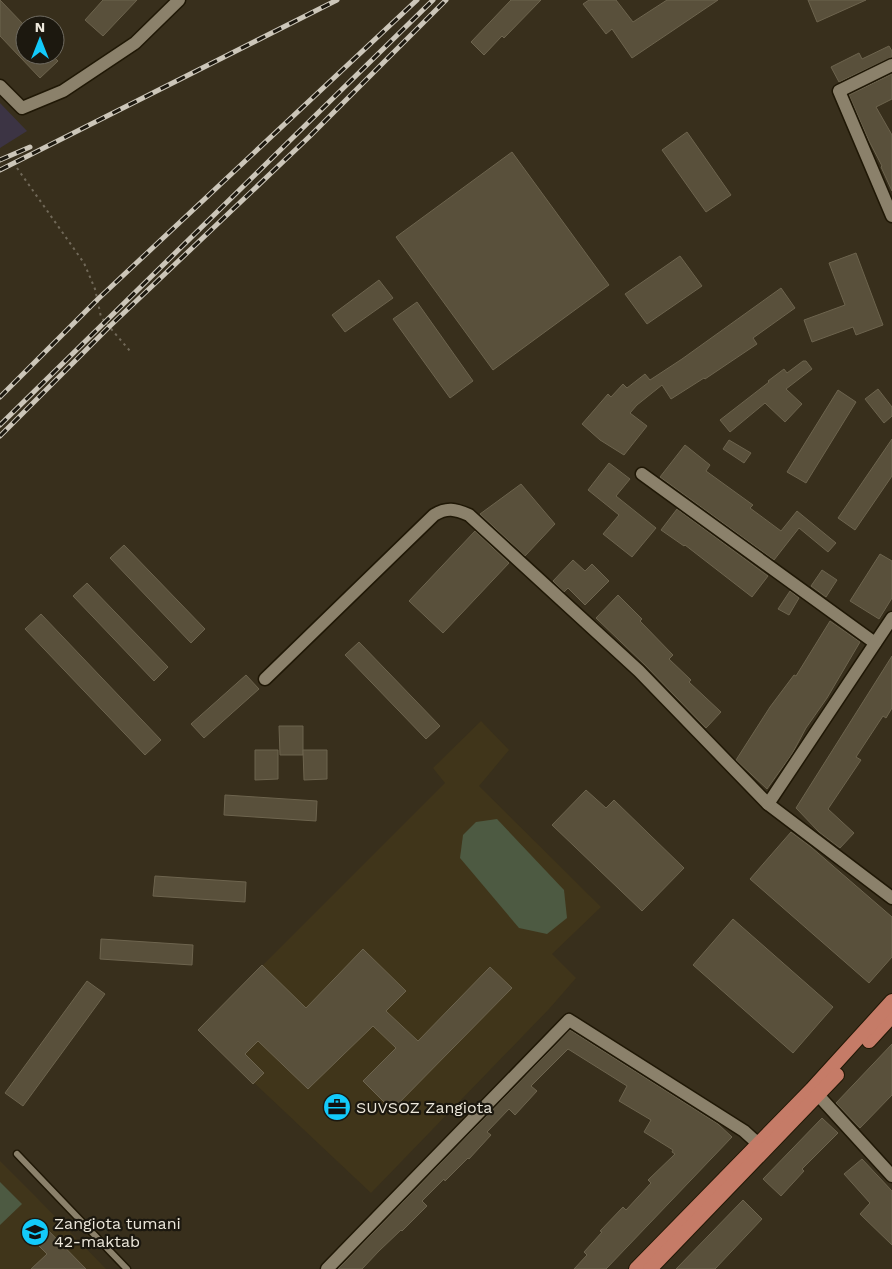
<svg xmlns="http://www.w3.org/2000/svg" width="892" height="1269" viewBox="0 0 892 1269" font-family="'Work Sans',sans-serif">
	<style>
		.built { fill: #40351a }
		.industrial { fill: #3c3444 }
		.green { fill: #4d5a42 }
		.building { fill: #59503b; stroke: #6d644e }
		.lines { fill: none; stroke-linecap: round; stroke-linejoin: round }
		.service-casing { stroke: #1f1705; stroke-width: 9 }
		.minor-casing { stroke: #1f1705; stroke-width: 15 }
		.primary-casing { stroke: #1f1705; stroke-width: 16 }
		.path { stroke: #716959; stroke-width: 2; stroke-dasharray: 2.5 4; stroke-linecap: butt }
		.service { stroke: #8b816b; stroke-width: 6 }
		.minor { stroke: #8b816b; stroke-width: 12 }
		.primary { stroke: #c57b67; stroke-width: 14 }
		.rail-casing { stroke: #ccc6b9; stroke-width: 5 }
		.rail { stroke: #1c180f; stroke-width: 3; stroke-dasharray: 9; stroke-linecap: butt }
		.labels { text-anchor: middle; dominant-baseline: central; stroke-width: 4.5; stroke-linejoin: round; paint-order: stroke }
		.poi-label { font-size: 16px; fill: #ece7db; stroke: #1c180f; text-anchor: start }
	</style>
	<rect width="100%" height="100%" fill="#382f1c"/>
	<!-- built -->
	<g class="built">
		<polygon points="481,721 509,750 479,786 601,907 552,954 576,978 549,1009 371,1193 198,1030 445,783 433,768"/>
		<polygon points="0,1161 35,1196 106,1269 0,1269"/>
	</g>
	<!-- industrial -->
	<polygon class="industrial" points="0,103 27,131 0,148"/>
	<!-- green -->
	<g class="green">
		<polygon points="497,819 564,890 567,918 547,934 519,928 460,858 463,835 476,822"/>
		<polygon points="0,1182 22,1204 0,1225"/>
	</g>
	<!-- building -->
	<g class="building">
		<polygon points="0,0 25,26 25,55 52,55 58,61 40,78 0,36"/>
		<polygon points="103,0 137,0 103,36 85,20"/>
		<polygon points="511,0 541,0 504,38 502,36 484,55 471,42"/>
		<polygon points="589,0 616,0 633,22 667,0 718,0 632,58 612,29 606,34 583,4"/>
		<polygon points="808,0 866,0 817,22"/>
		<polygon points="889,46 892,51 892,57 839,82 831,67 859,53 862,59"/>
		<polygon points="892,74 892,99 876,107 892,135 892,191 881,167 882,166 869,141 849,95"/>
		<polygon points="687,132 731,195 706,212 662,150"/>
		<polygon points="512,152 609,285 493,370 396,237"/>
		<polygon points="856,253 883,325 856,335 853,327 812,342 804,320 845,305 829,263"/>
		<polygon points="680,256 702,286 647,324 625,294"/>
		<polygon points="379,280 393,298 345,332 332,315"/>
		<polygon points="781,288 795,308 753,338 757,344 705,379 704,378 671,399 662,385 637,405 630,413 647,426 624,455 600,440 582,424 608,394 611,397 623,384 627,388 645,374 650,380 682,359"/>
		<polygon points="417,302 473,381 450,398 393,319"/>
		<polygon points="803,361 806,361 812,369 786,389 802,404 785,422 765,403 730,432 720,420 769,382 768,381 784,369 787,373"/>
		<polygon points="878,389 892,407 892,416 884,423 865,399"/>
		<polygon points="838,390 856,402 806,483 787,472"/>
		<polygon points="892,439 892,476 855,530 838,518"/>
		<polygon points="729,440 751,453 744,463 723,449"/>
		<polygon points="685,445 710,465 706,471 753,505 750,508 781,531 797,511 836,543 828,552 799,528 774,560 660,477"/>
		<polygon points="609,463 630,479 616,496 656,528 632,557 603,534 619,515 588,490"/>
		<polygon points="521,484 555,524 525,556 480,514"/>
		<polygon points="677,509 768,576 752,597 685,545 684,546 661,530"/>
		<polygon points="475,531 509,563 443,633 409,601"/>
		<polygon points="124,545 205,629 191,643 110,558"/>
		<polygon points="880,554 892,561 892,598 879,619 850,601"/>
		<polygon points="573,560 585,571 592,564 609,581 585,605 568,588 564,592 553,581"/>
		<polygon points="822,570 837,580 826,597 811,586"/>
		<polygon points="87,583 168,667 154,681 73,596"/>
		<polygon points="790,591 799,598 789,615 778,609"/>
		<polygon points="618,595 642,619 640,621 673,655 669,659 691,680 689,682 721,712 706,728 645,665 596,618"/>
		<polygon points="41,614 161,740 145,755 25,629"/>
		<polygon points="830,621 860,642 827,698 806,728 792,754 767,789 736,760 770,707 794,675 796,676"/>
		<polygon points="359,642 440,726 426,739 345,655"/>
		<polygon points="892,656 892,708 886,718 883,716 856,757 861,760 828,809 854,833 840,848 819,832 796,808"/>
		<polygon points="246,675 259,689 204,738 191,724"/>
		<polygon points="279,726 303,726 303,755 280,755"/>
		<polygon points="255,750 278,750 278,779 255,780"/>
		<polygon points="303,750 327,750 327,779 304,780"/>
		<polygon points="586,790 606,808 614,800 684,868 642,911 552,825"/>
		<polygon points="225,795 317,801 316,821 224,815"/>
		<polygon points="791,832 811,847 892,917 892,957 869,983 750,879"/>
		<polygon points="155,876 246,882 245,902 153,896"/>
		<polygon points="733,919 833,1007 793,1053 693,965"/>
		<polygon points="101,939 193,945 192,965 100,959"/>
		<polygon points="363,949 406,991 386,1011 418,1041 490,967 512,988 392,1110 363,1081 396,1048 373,1026 308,1089 258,1041 245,1054 264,1073 253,1084 198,1030 262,965 306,1008"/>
		<polygon points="87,981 105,994 23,1106 5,1093"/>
		<polygon points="570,1030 718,1124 732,1137 606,1269 574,1269 587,1255 584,1252 602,1232 600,1231 623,1207 626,1210 651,1183 648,1180 675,1154 672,1152 673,1150 644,1132 651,1120 619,1101 627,1086 568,1049 531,1086 537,1091 515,1115 509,1109 487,1132 491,1135 469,1159 468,1158 445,1181 444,1179 422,1201 427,1206 402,1231 401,1230 379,1251 362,1269 338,1269"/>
		<polygon points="892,1044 892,1095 860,1128 836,1103"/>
		<polygon points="822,1118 838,1133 802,1169 804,1171 781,1196 763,1179"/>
		<polygon points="862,1159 892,1191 892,1245 860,1214 870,1203 844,1174"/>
		<polygon points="743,1200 762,1219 715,1269 676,1269"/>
		<polygon points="42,1224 86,1269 31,1269 47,1254 29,1236"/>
	</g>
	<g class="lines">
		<!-- service casing -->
		<g class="service-casing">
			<polyline id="service" points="17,1154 127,1269"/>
		</g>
		<!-- minor casing -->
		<g class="minor-casing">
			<g id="minor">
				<polyline points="892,65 839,91 892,216"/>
				<polyline points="0,86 22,108 63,91 135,43 179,0"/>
				<polyline points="642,474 875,643"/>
				<path d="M265,679L434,515C447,507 455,509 469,515L639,671L768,804L892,898"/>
				<polyline points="768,804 892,618"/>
				<polyline points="819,1096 892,1176"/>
				<polyline points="327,1269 569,1020 744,1131 765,1150"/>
			</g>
		</g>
		<!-- primary casing -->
		<g class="primary-casing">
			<g id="primary">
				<polyline points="869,1041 892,1016"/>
				<polyline points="636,1269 812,1089 892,1001"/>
				<polyline points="650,1269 837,1075"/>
			</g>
		</g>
		<!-- path -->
		<polyline class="path" points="17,168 84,263 95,289 101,317 130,351"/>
		<!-- service -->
		<use href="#service" class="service"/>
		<!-- minor -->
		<use href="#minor" class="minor"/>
		<!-- primary -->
		<use href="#primary" class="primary"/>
		<!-- rail casing -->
		<g class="rail-casing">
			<g id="rail">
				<polyline points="0,160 30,147"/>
				<polyline points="0,170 337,0"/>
				<polyline points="0,397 98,299 417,0"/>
				<polyline points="0,425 433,0"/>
				<polyline points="0,436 110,326 309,137 446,0"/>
			</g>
		</g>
		<!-- rail -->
		<use href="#rail" class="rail"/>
	</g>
	<!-- icons -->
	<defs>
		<g id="office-disc" transform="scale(1.4375)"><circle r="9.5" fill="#13cafb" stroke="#1c180f"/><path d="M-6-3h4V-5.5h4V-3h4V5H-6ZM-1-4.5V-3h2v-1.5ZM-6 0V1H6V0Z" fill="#111"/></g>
		<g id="school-disc" transform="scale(1.4375)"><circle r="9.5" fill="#13cafb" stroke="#1c180f"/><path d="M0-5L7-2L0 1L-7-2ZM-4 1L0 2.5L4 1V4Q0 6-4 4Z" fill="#111"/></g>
	</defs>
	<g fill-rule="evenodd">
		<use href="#office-disc" x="337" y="1107"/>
		<use href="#school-disc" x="35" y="1232"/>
	</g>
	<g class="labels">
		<!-- poi labels -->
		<g class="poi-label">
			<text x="356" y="1107">SUVSOZ Zangiota</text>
			<text x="54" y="1223">Zangiota tumani<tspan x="54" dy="18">42-maktab</tspan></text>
		</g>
	</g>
	<!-- north arrow -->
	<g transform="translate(40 40)"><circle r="24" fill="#1c180f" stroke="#6f6b61"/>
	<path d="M0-4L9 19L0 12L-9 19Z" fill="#13cafb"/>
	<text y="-8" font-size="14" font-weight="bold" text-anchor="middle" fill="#ece7db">N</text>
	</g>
</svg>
